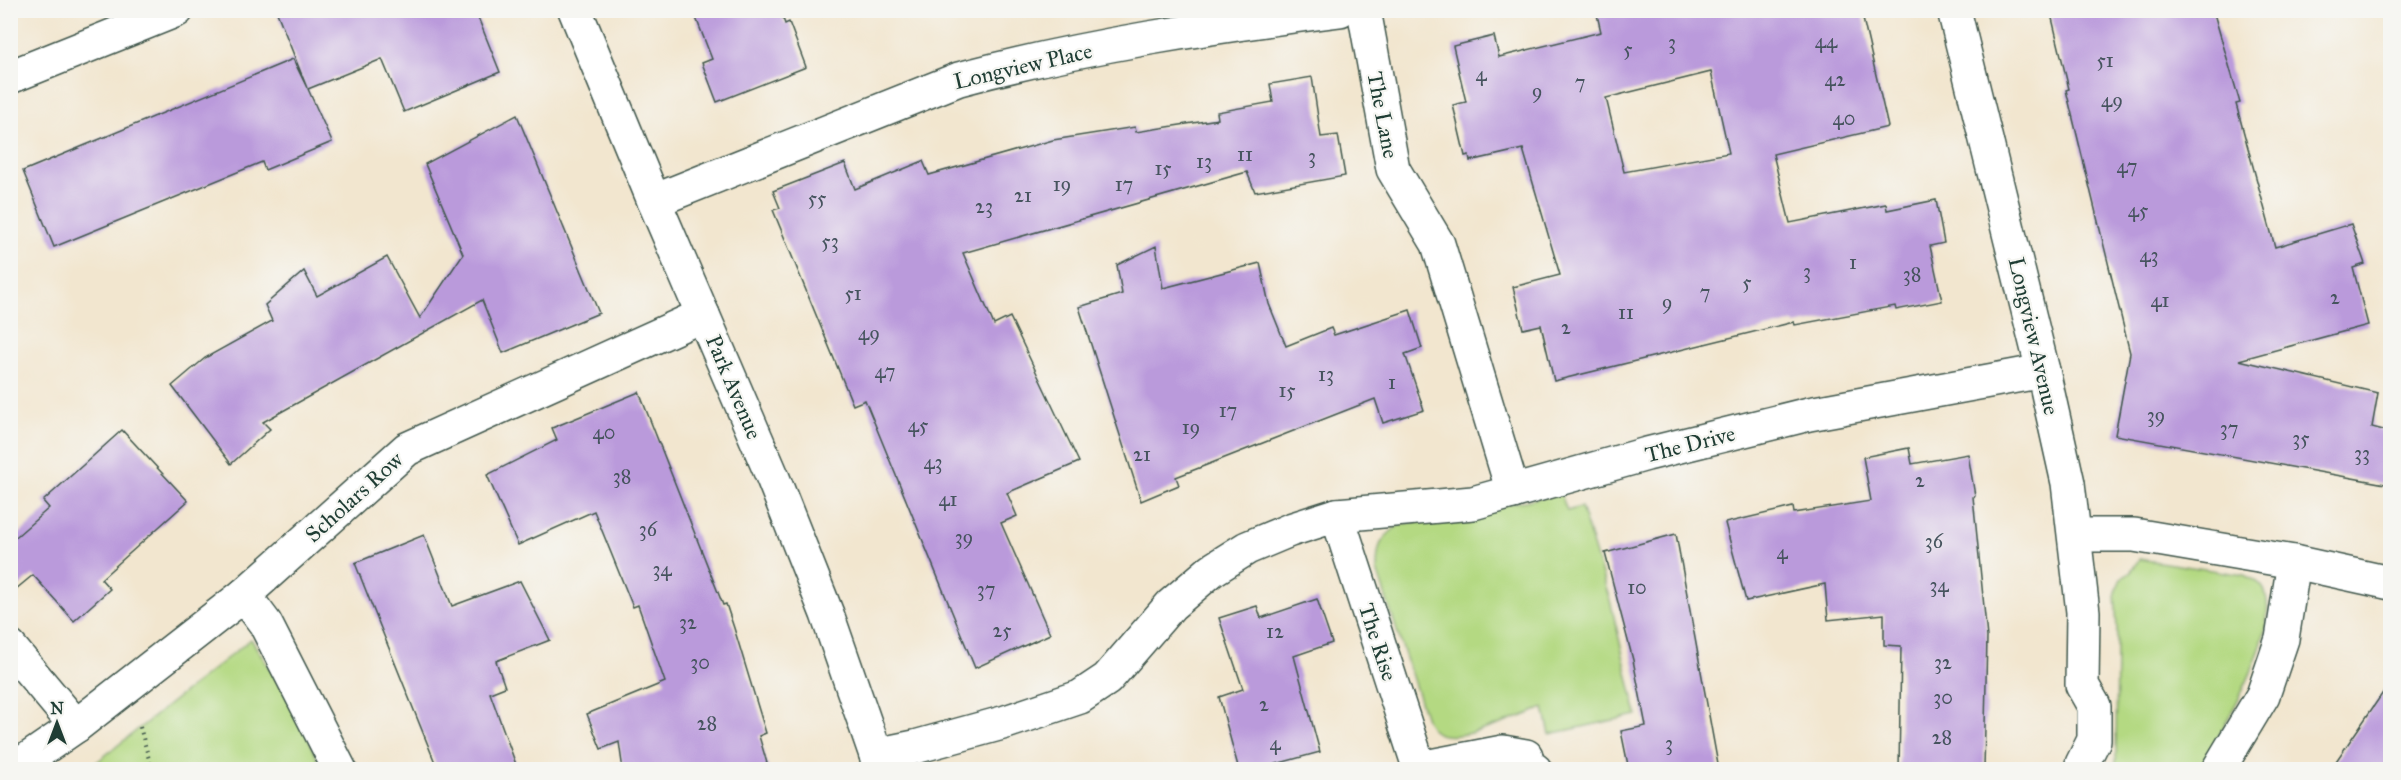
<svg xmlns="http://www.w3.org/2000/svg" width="2401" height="780" viewBox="0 0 2401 780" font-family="'IM FELL Great Primer',serif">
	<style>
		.green { fill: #b4d982; stroke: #6a8b5b; stroke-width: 1.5 }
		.building { fill: #ba9adb; fill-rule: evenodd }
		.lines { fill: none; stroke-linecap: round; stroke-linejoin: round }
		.minor-casing { stroke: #3f564b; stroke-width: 36 }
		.path { stroke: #3f564b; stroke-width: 4; stroke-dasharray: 1.5 4.5; stroke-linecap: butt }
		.minor { stroke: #fff; stroke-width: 33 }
		.labels { text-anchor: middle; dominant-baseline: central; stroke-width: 4.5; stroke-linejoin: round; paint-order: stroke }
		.number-label { font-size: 20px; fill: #46545e }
		.street-label { font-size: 22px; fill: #1f3d34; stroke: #f6f6f2 }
	</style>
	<rect width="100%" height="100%" fill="#f6f6f2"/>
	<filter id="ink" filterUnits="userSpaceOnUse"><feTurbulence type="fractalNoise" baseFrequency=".0167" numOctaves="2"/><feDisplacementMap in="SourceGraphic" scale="12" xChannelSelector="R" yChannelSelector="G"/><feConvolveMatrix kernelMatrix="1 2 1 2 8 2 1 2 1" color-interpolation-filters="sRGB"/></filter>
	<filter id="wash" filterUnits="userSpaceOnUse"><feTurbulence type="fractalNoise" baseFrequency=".008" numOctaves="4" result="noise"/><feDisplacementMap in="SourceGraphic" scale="24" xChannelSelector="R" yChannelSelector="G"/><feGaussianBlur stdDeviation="1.35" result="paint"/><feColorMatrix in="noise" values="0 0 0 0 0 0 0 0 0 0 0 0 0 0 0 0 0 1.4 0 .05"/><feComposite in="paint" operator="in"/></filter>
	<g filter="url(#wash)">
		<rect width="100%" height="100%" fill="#f2e6cf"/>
		<!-- green -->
		<g class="green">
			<path d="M1561,494L1567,511L1581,507L1611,604L1637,715L1550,734L1544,708C1521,716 1453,747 1434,731C1431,729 1428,723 1426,719L1377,570C1377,546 1379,540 1399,525Z"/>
			<path d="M2139,559L2244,575C2253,579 2262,583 2265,592C2280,637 2222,730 2200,769H2116L2117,630L2115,592L2121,579L2131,572Z"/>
			<polygon points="251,639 298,713 322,770 87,770"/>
		</g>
		<g id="blocks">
			<!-- building -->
			<g class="building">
				<polygon points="276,10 475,10 500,72 404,112 382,59 308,89 332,142 265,170 262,162 54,247 23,171 293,59 307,88"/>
				<polygon points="693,10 780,10 785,24 789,22 806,67 717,102 702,63 712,59"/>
				<path d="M1596,10H1861L1888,127L1773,154L1790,223L1886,204L1887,210L1936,200L1944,243L1930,246L1942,301L1896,310L1895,306L1795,325L1794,322L1554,381L1541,325L1523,329L1513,287L1560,275L1523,149L1470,161L1469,155L1465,156L1453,105L1466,102L1453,46L1494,36L1499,57L1601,32ZM1711,72L1729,153L1624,172L1606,98Z"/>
				<polygon points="2050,10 2213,10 2240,103 2236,104 2275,247 2351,224 2365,264 2353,268 2368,325 2239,360 2378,393 2372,427 2391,432 2391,485 2115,435 2130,353 2066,90 2069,89"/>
				<polygon points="1312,77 1321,137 1338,135 1345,176 1255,192 1247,172 963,253 994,325 1010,317 1079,462 1007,493 1017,516 1001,523 1050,634 975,668 865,400 853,405 773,210 780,208 773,191 845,163 855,189 923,161 929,175 1053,140 1135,127 1136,132 1218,119 1217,112 1273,102 1270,84"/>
				<polygon points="517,115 599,313 503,353 482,300 263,422 270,429 231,464 172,386 205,358 272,321 265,305 304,271 317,296 387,257 420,318 463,254 425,164"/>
				<polygon points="1156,246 1163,288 1260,263 1269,304 1286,346 1331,328 1334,335 1410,310 1422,348 1405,354 1424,410 1383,423 1375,399 1176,477 1179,485 1141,501 1079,307 1122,294 1117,265"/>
				<polygon points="639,392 723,605 726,604 734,628 766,733 759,736 769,770 623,770 619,742 601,749 587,714 665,682 638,605 633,607 594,511 518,545 487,475 557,440 552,428"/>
				<polygon points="122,430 188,501 101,579 110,589 74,621 33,575 10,594 10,542 49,508 43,501"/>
				<polygon points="1909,448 1912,464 1968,454 1975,496 1973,497 1987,637 1984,770 1899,770 1901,646 1884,645 1884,614 1828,620 1825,584 1746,601 1725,523 1793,507 1794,513 1871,501 1863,457"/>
				<polygon points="1676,534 1719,770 1629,770 1621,731 1646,726 1633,660 1605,553"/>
				<polygon points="424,535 452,606 520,581 550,640 496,661 505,687 490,693 518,770 438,770 372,606 355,563"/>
				<polygon points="1317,599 1332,643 1294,656 1320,752 1254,770 1239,770 1219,697 1243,689 1219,618 1257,606 1261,618"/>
				<polygon points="2391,681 2391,770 2330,770"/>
			</g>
		</g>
	</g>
	<g filter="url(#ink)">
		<use href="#blocks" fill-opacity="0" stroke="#3f564b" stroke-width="1.5"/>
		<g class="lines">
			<!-- minor casing -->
			<g class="minor-casing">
				<g id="minor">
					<polyline points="575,10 654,201 773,478 827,614 876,755 879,770"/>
					<polyline points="1364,10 1393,169 1438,244 1513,492"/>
					<polyline points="1954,10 2043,371 2068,483 2083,612 2082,685 2094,706 2094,740 2082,764 2081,770"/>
					<polyline points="10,77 177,10"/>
					<path d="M654,201L959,79C1082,46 1214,26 1340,10"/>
					<polyline points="1337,515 1420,770"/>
					<polyline points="2075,535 2134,535 2294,562 2390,583"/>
					<polyline points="244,595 265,623 340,770"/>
					<polyline points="10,647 76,726"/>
					<polyline points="876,755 915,747 1006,722 1080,697 1107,679 1171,605 1212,570 1247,548 1290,530 1337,515 1473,503 1647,454 1809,414 2043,371"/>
					<polyline points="1420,768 1503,752 1526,756 1525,763 1535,770"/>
					<polyline points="12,770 76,726 244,595 407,449 703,315"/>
					<polyline points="2218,770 2263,695 2282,639 2294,562"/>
				</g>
			</g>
			<!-- path -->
			<polyline class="path" points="140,727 152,770"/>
			<!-- minor -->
			<use href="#minor" class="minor"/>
		</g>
	</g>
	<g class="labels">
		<!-- number labels -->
		<g class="number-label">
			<text x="1826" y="41">44</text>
			<text x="1672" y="42">3</text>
			<text x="1628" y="49">5</text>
			<text x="2105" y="60">51</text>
			<text x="1481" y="74">4</text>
			<text x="1835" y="79">42</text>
			<text x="1580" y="82">7</text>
			<text x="1537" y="91">9</text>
			<text x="2112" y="100">49</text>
			<text x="1844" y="118">40</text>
			<text x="1245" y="154">11</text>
			<text x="1312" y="156">3</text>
			<text x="1204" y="161">13</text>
			<text x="2127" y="166">47</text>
			<text x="1163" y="168">15</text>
			<text x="1062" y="184">19</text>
			<text x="1124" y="184">17</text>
			<text x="1023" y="195">21</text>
			<text x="817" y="198">55</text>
			<text x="984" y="206">23</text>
			<text x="2138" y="210">45</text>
			<text x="830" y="241">53</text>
			<text x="2149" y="255">43</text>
			<text x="1853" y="262">1</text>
			<text x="1807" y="271">3</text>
			<text x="1912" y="274">38</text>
			<text x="1747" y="282">5</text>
			<text x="1705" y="292">7</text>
			<text x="853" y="293">51</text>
			<text x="2335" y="297">2</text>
			<text x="2160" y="300">41</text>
			<text x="1667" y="302">9</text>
			<text x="1626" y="312">11</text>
			<text x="1566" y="327">2</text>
			<text x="869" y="333">49</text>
			<text x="885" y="371">47</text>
			<text x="1326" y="374">13</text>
			<text x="1392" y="382">1</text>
			<text x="1287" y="390">15</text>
			<text x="1228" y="410">17</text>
			<text x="2156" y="415">39</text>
			<text x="918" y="425">45</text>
			<text x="1191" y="427">19</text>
			<text x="2229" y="428">37</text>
			<text x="604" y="432">40</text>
			<text x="2301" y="438">35</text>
			<text x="2362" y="453">33</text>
			<text x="1142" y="454">21</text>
			<text x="933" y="462">43</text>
			<text x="622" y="476">38</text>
			<text x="1920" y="480">2</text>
			<text x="948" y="499">41</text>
			<text x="648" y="529">36</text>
			<text x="964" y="537">39</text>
			<text x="1934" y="541">36</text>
			<text x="1782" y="552">4</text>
			<text x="662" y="569">34</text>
			<text x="1939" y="585">34</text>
			<text x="1637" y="587">10</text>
			<text x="986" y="589">37</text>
			<text x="688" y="622">32</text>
			<text x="1002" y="630">25</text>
			<text x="1275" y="631">12</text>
			<text x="700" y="662">30</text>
			<text x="1943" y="662">32</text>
			<text x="1943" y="697">30</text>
			<text x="1264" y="704">2</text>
			<text x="707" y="723">28</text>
			<text x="1942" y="737">28</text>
			<text x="1275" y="743">4</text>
			<text x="1669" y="743">3</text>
		</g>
		<!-- street labels -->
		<g class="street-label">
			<text transform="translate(1023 66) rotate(-13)">Longview Place</text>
			<text transform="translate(1383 115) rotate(79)">The Lane</text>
			<text transform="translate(2034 336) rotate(77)">Longview Avenue</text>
			<text transform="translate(734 387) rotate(67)">Park Avenue</text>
			<text transform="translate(1690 444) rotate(-14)">The Drive</text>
			<text transform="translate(354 497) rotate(-42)">Scholars Row</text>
			<text transform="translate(1378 642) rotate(72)">The Rise</text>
		</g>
	</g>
	<!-- margin -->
	<rect width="2401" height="780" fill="none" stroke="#f6f6f2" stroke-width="36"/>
	<!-- north arrow -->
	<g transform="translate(57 723)" stroke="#f6f6f2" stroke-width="4.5" paint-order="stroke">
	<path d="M0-4.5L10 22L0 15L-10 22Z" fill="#1f3d34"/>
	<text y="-9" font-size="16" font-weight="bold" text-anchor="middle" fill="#1f3d34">N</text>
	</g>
</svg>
